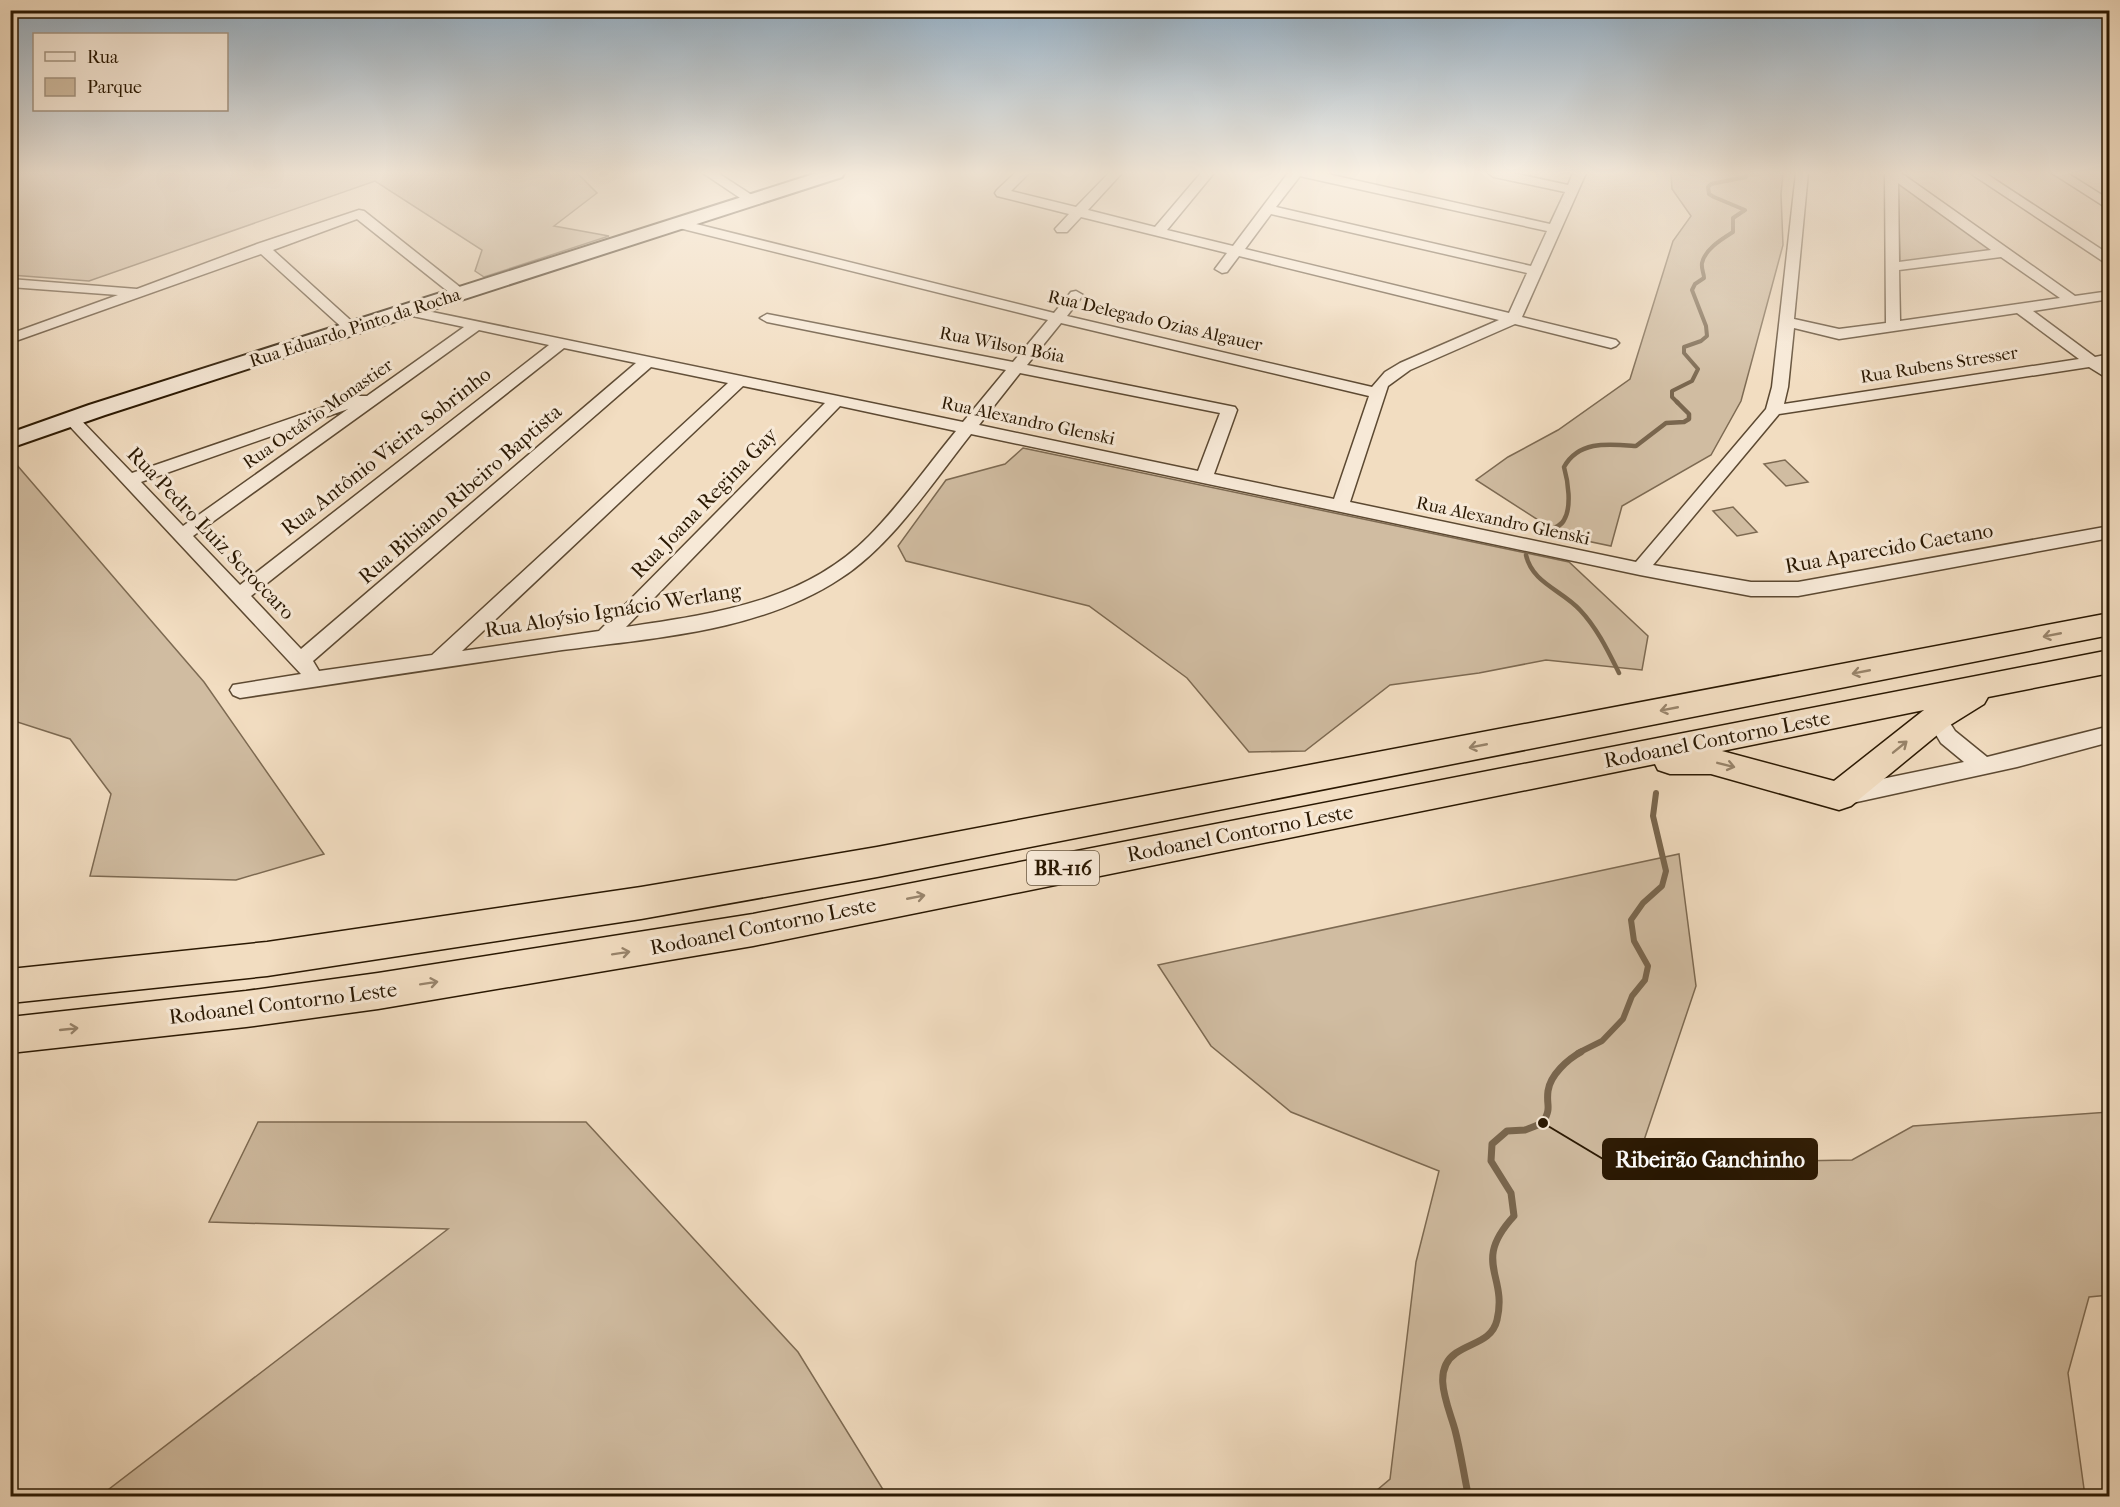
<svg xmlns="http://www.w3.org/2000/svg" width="2120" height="1507" viewBox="0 0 2120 1507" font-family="'IM FELL French Canon',serif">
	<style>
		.green { fill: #d0bca1; stroke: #7d6a52; stroke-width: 1.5 }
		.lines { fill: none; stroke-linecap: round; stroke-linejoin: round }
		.stream-far3 { stroke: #79664e; stroke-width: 4 }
		.stream-far2 { stroke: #79664e; stroke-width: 4.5 }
		.stream-far1 { stroke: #79664e; stroke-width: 6 }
		.stream { stroke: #79664e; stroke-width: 7 }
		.minor-casing { stroke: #5c4932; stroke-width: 3 }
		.secondary-casing { stroke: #2a1802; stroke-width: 4 }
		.motorway-casing { stroke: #2a1802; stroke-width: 3 }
		.minor { fill: #f7e9d7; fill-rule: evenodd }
		.secondary { fill: #f7e9d7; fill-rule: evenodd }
		.motorway { fill: #f2ddc1; fill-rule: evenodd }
		.oneway { stroke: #98846b }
		.labels { text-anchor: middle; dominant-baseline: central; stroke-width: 6; stroke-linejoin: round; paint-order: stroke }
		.far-street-label { font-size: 18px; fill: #2a1802; stroke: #f7e9d7 }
		.shield { fill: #f7e9d7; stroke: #685742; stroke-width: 1.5 }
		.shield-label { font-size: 20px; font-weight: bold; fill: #2a1802 }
		.street-label { font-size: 21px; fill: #2a1802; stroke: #f7e9d7 }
		.leader { fill: none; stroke: #2a1802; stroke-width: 2 }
		.callout-dot { fill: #2a1802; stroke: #f7e9d7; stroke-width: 2 }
		.callout { fill: #2a1802; stroke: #2a1802; stroke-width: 2 }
		.callout-label { font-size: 22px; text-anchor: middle; font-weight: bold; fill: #fff }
	</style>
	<rect width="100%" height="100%" fill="#f2ddc1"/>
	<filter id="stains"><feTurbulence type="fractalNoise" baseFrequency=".00333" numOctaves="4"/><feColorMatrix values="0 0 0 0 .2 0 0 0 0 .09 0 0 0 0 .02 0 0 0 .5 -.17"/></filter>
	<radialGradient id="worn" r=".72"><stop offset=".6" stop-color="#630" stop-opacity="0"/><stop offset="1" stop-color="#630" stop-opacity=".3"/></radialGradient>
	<!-- green -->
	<g class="green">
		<polygon points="11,173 577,173 597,193 554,226 609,236 484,277 475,271 482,250 375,181 89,281 11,275"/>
		<polygon points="1671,173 1783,173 1781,194 1783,245 1741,401 1711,455 1622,506 1611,546 1563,536 1476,480 1508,457 1558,430 1630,379 1673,241 1691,216 1672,189"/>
		<polygon points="1898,181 1992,250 1900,262"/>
		<polygon points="1023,448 1569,562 1648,636 1642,670 1546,660 1479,673 1390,685 1305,751 1249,752 1187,678 1089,606 906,561 898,546 946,480 1005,464"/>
		<polygon points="10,457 204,682 324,854 236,880 90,876 111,794 70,739 11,720"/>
		<polygon points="1785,460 1808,482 1786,486 1764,464"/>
		<polygon points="1733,507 1757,532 1737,536 1713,511"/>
		<polygon points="1679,854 1696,986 1636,1164 1852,1160 1913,1126 2109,1112 2109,1295 2089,1297 2068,1373 2085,1496 1370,1496 1390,1479 1416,1262 1439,1171 1291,1112 1211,1046 1158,965"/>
		<polygon points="258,1122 586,1122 798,1352 887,1496 100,1496 448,1229 209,1222"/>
	</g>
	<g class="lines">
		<!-- stream-far3 -->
		<path class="stream-far3" d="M1678,403L1672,397V391L1692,381L1698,369L1684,353V347L1701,341L1707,336L1706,326L1692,290L1695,284L1704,278C1704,273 1701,269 1702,263C1705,249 1722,239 1733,232V218L1745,210L1714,197L1709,194L1708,187L1711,184L1746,177V173"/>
		<!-- stream-far2 -->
		<g class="stream-far2">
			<path d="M1543,533C1549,530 1561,527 1564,520C1572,507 1568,481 1564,467C1579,440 1609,444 1636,446L1666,423L1684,422L1689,419V414L1677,402"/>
			<path d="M1526,555C1532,583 1562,590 1580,610C1597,628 1608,651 1619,673"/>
		</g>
		<!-- stream-far1 -->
		<polyline class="stream-far1" points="1578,1053 1602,1041 1623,1019 1632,996 1645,980 1648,966 1634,941 1631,920 1643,903 1662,886 1666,871 1653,816 1656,793"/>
		<!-- stream -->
		<path class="stream" d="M1466,1496L1467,1489C1463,1469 1460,1449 1455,1430C1449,1407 1430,1371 1456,1353C1472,1342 1492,1341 1497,1320C1508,1274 1471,1263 1514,1216L1511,1193L1491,1161L1492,1144L1507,1131L1525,1130L1543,1123C1552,1106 1546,1107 1548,1091C1550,1075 1568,1059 1581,1052"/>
		<!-- minor casing -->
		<g class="minor-casing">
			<g id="minor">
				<polygon points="703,173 718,173 761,201 759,204 749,204"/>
				<path d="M1015,173H1029L1011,191L1076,207L1109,173H1122L1088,210L1155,227L1201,173H1214L1167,230L1233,246L1288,173H1323L1550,224L1565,192L1494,177L1488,173H1513L1568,185L1573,173H1586L1522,317L1616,340L1619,343L1616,346L1611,348L1515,324L1410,370L1388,386L1350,502L1636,562L1766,409L1772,387L1796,173H1808L1794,319L1839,329L1886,323L1885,173H1901L2075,296L2110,291V299L2033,311L2095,357L2110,354V364H2106L2110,367V380L2089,367L1779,414L1653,565L1751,582H1798L2110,526V538L1798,596H1751L1640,575L971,434C933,482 892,545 841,578C757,634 647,638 549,652C446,667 343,682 240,698L233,695L230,690L233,685L301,674L63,419L71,414L77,416L132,473L356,396H367L464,327L403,314L401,311L403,308L408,307L963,422L1006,370L767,322L760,318L767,314L1013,362L1048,320L675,227L673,224L675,221L680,220L1054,313L1071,292L1076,291L1083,295L1067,316L1372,387L1385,372L1400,363L1499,320L1239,256L1227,272L1222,273L1215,269L1227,253L1081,217L1067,232H1057L1055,229L1069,214L997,196L995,193L997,190ZM1300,176L1304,177L1547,231L1531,266L1276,207ZM1898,183L1991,250L1899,262ZM1271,214L1527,273L1509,313L1245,249ZM2001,257L2060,298L1900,321L1899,270ZM2017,313L2079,359L1784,404L1788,387L1794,328L1839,339ZM1061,323L1369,396L1334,499L1214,474L1237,410L1235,407L1027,365ZM479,330L549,345L240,585L193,536ZM564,348L636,363L301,649L251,596ZM651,367L728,383L432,655L319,671L313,661ZM1020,373L1220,413L1198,471L979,425ZM743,386L825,403L599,631L462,651ZM840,406L956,431C927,466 901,504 869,536C804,602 714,614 626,627ZM348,409L183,526L141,482Z"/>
				<polygon points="1970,173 1985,173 2110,255 2110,266"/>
				<polygon points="2052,173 2067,173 2110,200 2110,210"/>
				<polygon points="359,210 364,211 465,291 467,294 465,297 455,297 357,219 273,250 357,326 359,329 357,332 347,332 261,254 10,343 10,334 118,295 10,287 10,279 137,289 257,244"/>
				<polygon points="1936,710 1943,712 1955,731 1987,757 2110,726 2110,742 2017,767 1843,805 1835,802 1832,796 1835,790 1843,787 1964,762 1941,743 1926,718 1929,712"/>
			</g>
		</g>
		<!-- secondary casing -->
		<g class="secondary-casing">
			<polygon id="secondary" points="817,173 844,173 842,177 105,415 10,448 10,433 89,405"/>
		</g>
		<!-- motorway casing -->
		<g class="motorway-casing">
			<g id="motorway">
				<polygon points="2110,613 2110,635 877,877 641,919 267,976 10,1003 10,969 267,942 641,887 877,847"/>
				<path d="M2110,650V673L1988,697L1984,704L1947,727L1851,806L1839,810L1711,774H1670L1658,770L1655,764L753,946L378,1009L246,1027L10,1053V1017L246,991L378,973L753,914ZM1924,710L1834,781L1722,751Z"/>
			</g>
		</g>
		<!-- minor -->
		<use href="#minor" class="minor"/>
		<!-- secondary -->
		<use href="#secondary" class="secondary"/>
		<!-- motorway -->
		<use href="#motorway" class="motorway"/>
	</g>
	<!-- one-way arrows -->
	<defs><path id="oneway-shaft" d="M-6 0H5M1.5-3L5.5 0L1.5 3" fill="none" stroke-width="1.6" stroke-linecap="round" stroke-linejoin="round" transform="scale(1.5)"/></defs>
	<g class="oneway">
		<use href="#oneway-shaft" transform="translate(2052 635) rotate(169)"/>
		<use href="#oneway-shaft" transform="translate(1861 672) rotate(169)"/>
		<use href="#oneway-shaft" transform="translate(1669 709) rotate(169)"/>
		<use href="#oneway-shaft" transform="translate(1478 746) rotate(169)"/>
		<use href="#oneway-shaft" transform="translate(1900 747) rotate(-39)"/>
		<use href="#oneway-shaft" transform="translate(1726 765) rotate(14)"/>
		<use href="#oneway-shaft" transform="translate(916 897) rotate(-11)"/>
		<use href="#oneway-shaft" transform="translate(621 953) rotate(-9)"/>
		<use href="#oneway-shaft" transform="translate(429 983) rotate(-9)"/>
		<use href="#oneway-shaft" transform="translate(69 1029) rotate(-6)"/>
	</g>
	<!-- sky -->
	<linearGradient id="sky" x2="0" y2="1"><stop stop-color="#91aabe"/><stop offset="0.45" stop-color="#f9f0e3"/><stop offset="1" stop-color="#f9f0e3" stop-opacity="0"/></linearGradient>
	<rect width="2120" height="384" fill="url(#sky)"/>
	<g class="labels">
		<!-- far-street labels -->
		<g class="far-street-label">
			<text transform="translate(1155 321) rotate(13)">Rua Delegado Ozias Algauer</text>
			<text transform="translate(355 328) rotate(-18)">Rua Eduardo Pinto da Rocha</text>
			<text transform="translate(1002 345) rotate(11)">Rua Wilson Bóia</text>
			<text transform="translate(1939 365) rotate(-9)">Rua Rubens Stresser</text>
			<text transform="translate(318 414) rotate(-35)">Rua Octávio Monastier</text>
			<text transform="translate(1028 421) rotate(12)">Rua Alexandro Glenski</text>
			<text transform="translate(1503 521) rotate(12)">Rua Alexandro Glenski</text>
		</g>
		<!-- shield labels -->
		<rect class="shield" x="1027" y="851" width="72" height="34" rx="4.5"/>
		<g class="shield-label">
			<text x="1063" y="868">BR-116</text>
		</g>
		<!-- street labels -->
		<g class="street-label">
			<text transform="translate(386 451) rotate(-38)">Rua Antônio Vieira Sobrinho</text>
			<text transform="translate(460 494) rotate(-41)">Rua Bibiano Ribeiro Baptista</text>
			<text transform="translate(704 503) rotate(-46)">Rua Joana Regina Gay</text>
			<text transform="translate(211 533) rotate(46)">Rua Pedro Luiz Scroccaro</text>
			<text transform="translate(1889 548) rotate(-10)">Rua Aparecido Caetano</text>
			<text transform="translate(613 610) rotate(-9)">Rua Aloýsio Ignácio Werlang</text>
			<text transform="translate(1717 739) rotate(-11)">Rodoanel Contorno Leste</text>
			<text transform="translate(1240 833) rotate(-11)">Rodoanel Contorno Leste</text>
			<text transform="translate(763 926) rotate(-11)">Rodoanel Contorno Leste</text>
			<text transform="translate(283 1003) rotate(-7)">Rodoanel Contorno Leste</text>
		</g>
	</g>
	<!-- callouts -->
	<path class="leader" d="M1543 1123L1603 1159"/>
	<circle class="callout-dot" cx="1543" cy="1123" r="6"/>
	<rect class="callout" x="1603" y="1139" width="214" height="40" rx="6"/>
	<g class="callout-label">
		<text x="1710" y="1167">Ribeirão Ganchinho</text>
	</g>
	<!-- margin -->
	<rect width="2120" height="1507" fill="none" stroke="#f2ddc1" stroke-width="36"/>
	<rect x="12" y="12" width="2096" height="1483" fill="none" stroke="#2a1802" stroke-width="3"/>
	<rect x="18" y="18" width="2084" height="1471" fill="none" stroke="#2a1802" stroke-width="1.5"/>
	<!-- legend -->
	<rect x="33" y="33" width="195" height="78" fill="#f7e9d7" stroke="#a59582" stroke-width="1.5"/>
	<rect x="45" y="52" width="30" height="9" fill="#f7e9d7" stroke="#a59582" stroke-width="1.5"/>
	<text x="87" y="63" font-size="18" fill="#2a1802">Rua</text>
	<rect x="45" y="78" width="30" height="18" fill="#d0bca1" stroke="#a59582" stroke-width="1.5"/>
	<text x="87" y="93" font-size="18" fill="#2a1802">Parque</text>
	<rect width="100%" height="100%" filter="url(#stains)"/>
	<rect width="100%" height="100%" fill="url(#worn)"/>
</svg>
